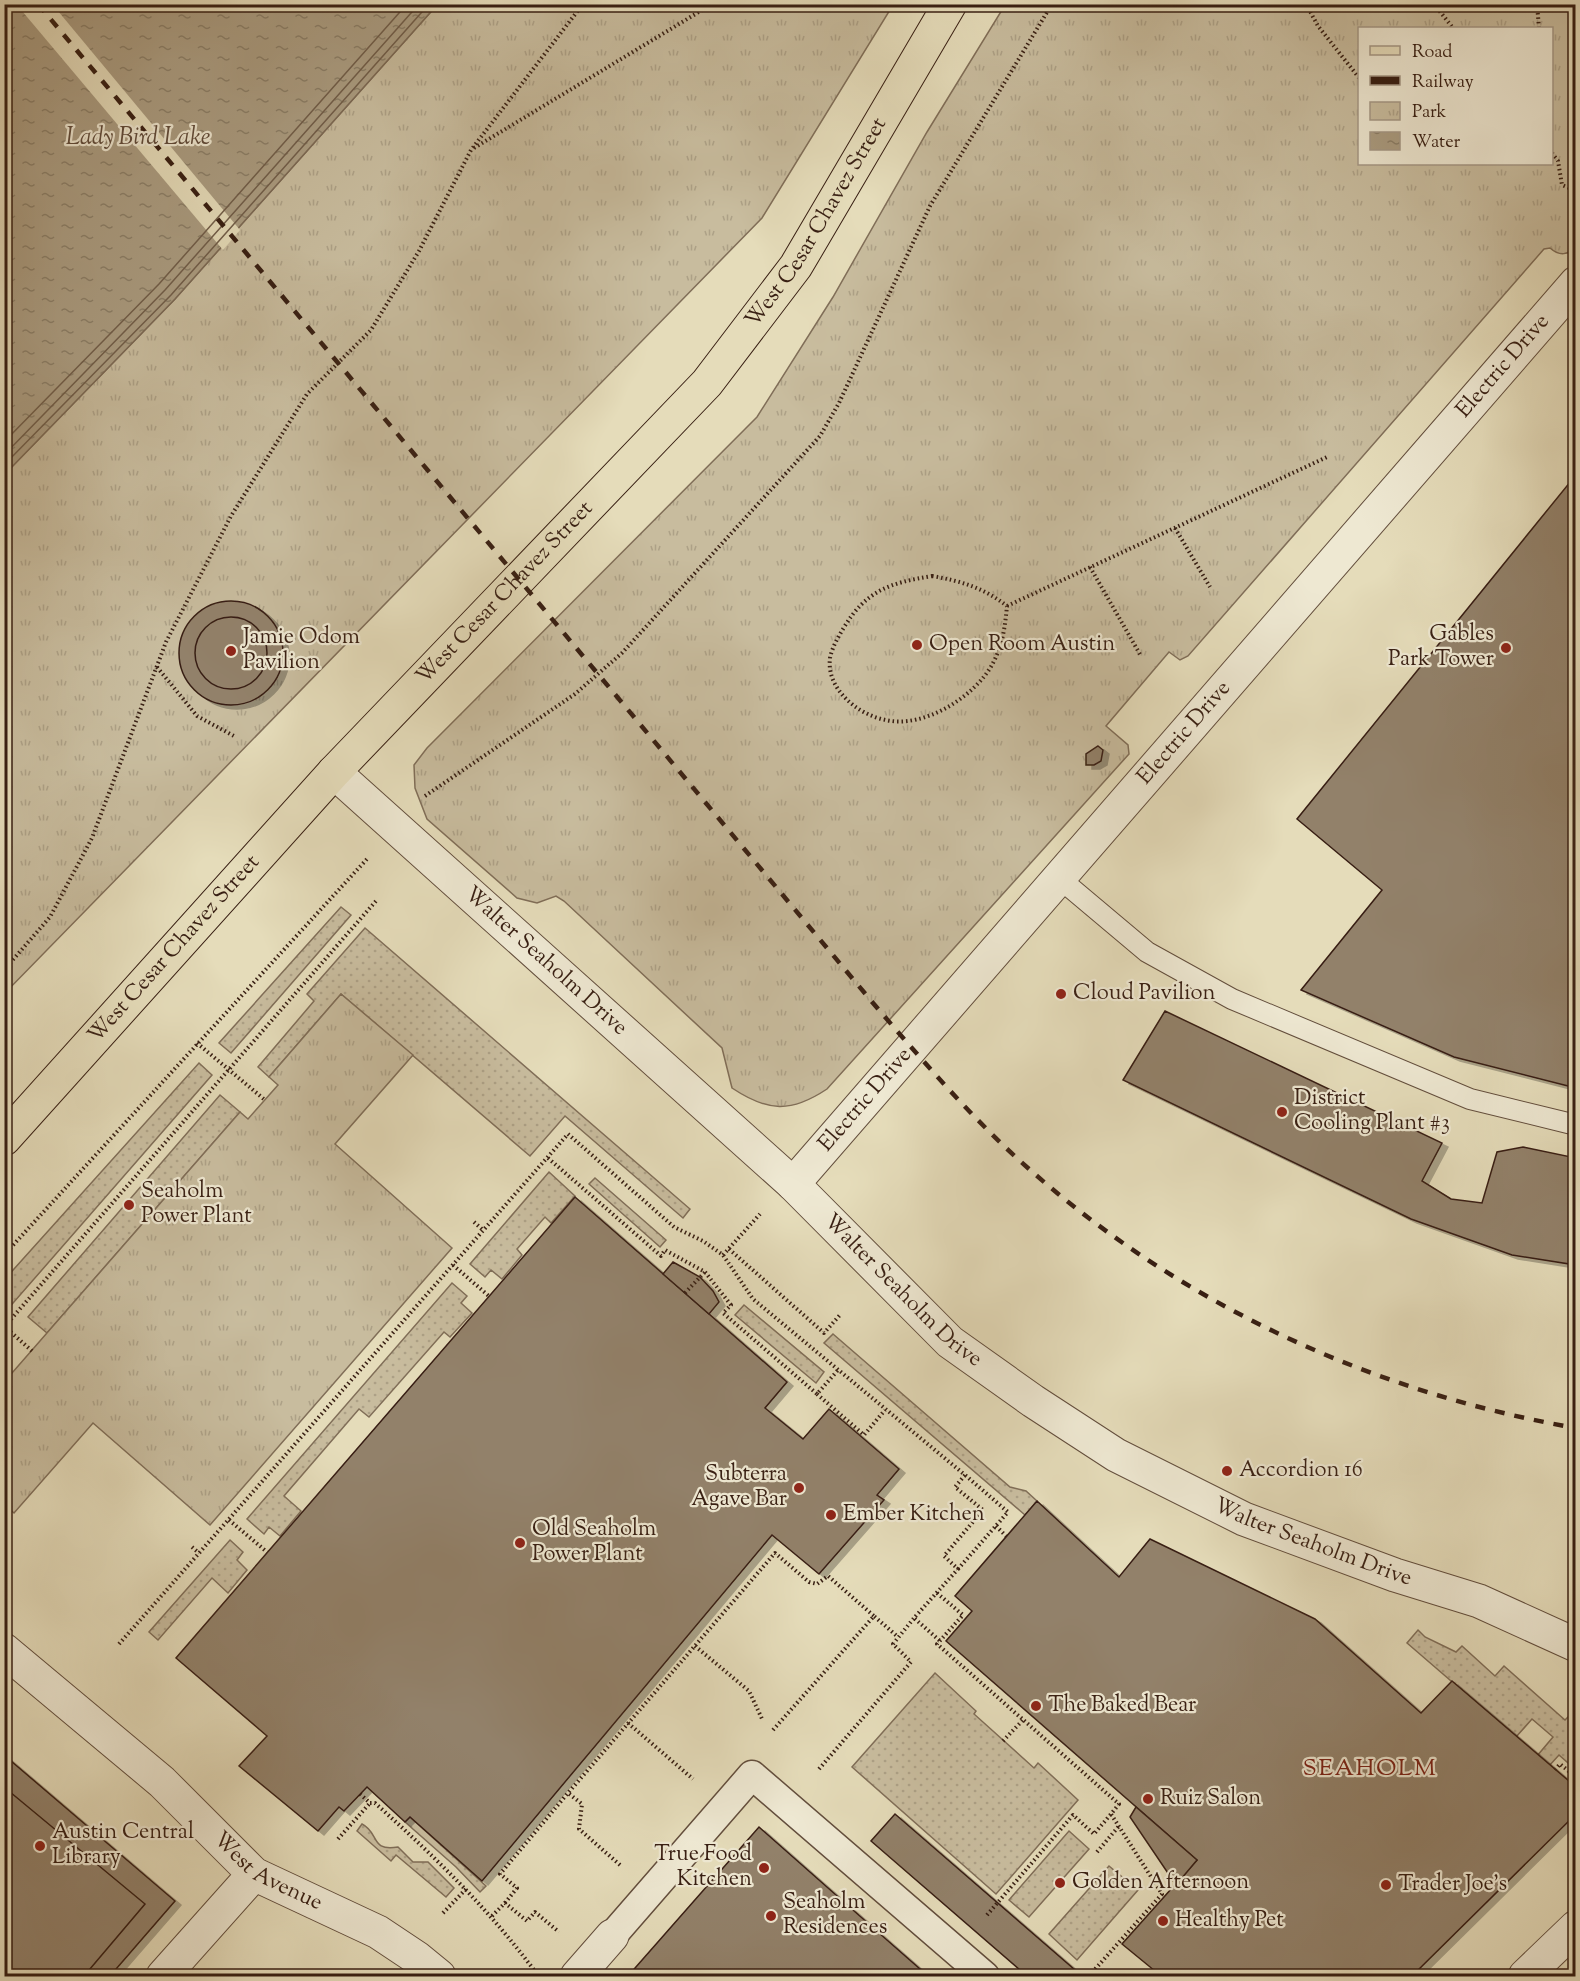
<svg xmlns="http://www.w3.org/2000/svg" width="1580" height="1981" viewBox="0 0 1580 1981" font-family="'Sorts Mill Goudy',serif">
	<style>
		.grass { fill: url(#grass-dots); stroke: #806e58; stroke-width: 1.5 }
		.park { fill: url(#park-tufts); stroke: #806e58; stroke-width: 1.5; fill-rule: evenodd }
		.water { fill: url(#water-ripples); stroke: #7c6a55; stroke-width: 1.5 }
		.pier { fill: #e5dcba }
		.lines { fill: none; stroke-linecap: round; stroke-linejoin: round }
		.shore { stroke: #715e4a; stroke-width: 1.5 }
		.building { fill: #92816a; stroke: #381f13; stroke-width: 1.5; filter: url(#shadow) }
		.service-casing { stroke: #634e3d; stroke-width: 22 }
		.pedestrian-casing { stroke: #634e3d; stroke-width: 31 }
		.minor-casing { stroke: #634e3d; stroke-width: 35 }
		.primary-casing { stroke: #381f13; stroke-width: 35 }
		.path { stroke: #381f13; stroke-width: 4; stroke-dasharray: 1.5 3; stroke-linecap: butt }
		.service { stroke: #eee8d2; stroke-width: 20 }
		.pedestrian { stroke: #eee8d2; stroke-width: 28 }
		.minor { stroke: #eee8d2; stroke-width: 33 }
		.primary { stroke: #e5dcba; stroke-width: 33 }
		.rail { stroke: #381f13; stroke-width: 4.5; stroke-dasharray: 10 10; stroke-linecap: butt }
		.poi-dot { fill: #8f2418; stroke: #eee8d2; stroke-width: 2 }
		.labels { text-anchor: middle; dominant-baseline: central; stroke-width: 4.5; stroke-linejoin: round; paint-order: stroke }
		.street-label { font-size: 22px; fill: #381f13; stroke: #eee8d2 }
		.poi-label { font-size: 22px; fill: #381f13; stroke: #eee8d2; text-anchor: start }
		.water-label { font-size: 24px; font-style: italic; fill: #604b3a; stroke: #eee8d2 }
		.neighbourhood-label { font-size: 24px; letter-spacing: 1.5px; fill: #7a1f14; stroke: #eee8d2 }
	</style>
	<defs>
		<pattern id="grass-dots" width="8" height="8" patternUnits="userSpaceOnUse" patternTransform="scale(1.5)"><rect width="8" height="8" fill="#c8bc9e"/><path d="M2 2h.1M6 6h.1" fill="none" stroke="#ada187" stroke-width="1.8" stroke-linecap="round"/></pattern>
		<pattern id="park-tufts" width="24" height="20" patternUnits="userSpaceOnUse" patternTransform="scale(1.5)"><rect width="24" height="20" fill="#c8bc9e"/><path d="M3 7l-1-3M5 7V3M7 7l1-3M15 17l-1-3M17 17v-4M19 17l1-3" fill="none" stroke="#ada187"/></pattern>
		<pattern id="water-ripples" width="26" height="14" patternUnits="userSpaceOnUse" patternTransform="scale(1.5)"><rect width="26" height="14" fill="#aa9c81"/><path d="M2 4q2-2 4 0t4 0M15 11q2-2 4 0t4 0" fill="none" stroke="#8b7f68"/></pattern>
		<filter id="shadow"><feDropShadow dx="6" dy="4" stdDeviation="0" flood-color="#0004"/></filter>
	</defs>
	<rect width="100%" height="100%" fill="#e5dcba"/>
	<filter id="stains"><feTurbulence type="fractalNoise" baseFrequency=".00333" numOctaves="4"/><feColorMatrix values="0 0 0 0 .2 0 0 0 0 .09 0 0 0 0 .02 0 0 0 .5 -.17"/></filter>
	<radialGradient id="worn" r=".72"><stop offset=".6" stop-color="#630" stop-opacity="0"/><stop offset="1" stop-color="#630" stop-opacity=".3"/></radialGradient>
	<!-- grass -->
	<g class="grass">
		<polygon points="341,907 351,915 231,1053 219,1043"/>
		<polygon points="365,928 690,1209 683,1218 565,1116 530,1156 341,994 269,1077 258,1067 314,1001 307,994"/>
		<polygon points="199,1063 212,1075 7,1310 5,1308 5,1279"/>
		<polygon points="220,1095 240,1112 47,1333 28,1317"/>
		<polygon points="549,1172 575,1196 551,1223 545,1217 517,1249 522,1255 502,1279 491,1270 485,1277 470,1264"/>
		<polygon points="595,1178 666,1240 660,1247 589,1184"/>
		<polygon points="452,1283 467,1296 461,1303 472,1313 450,1337 444,1332 369,1417 359,1409 284,1496 301,1511 280,1536 269,1527 264,1534 247,1519"/>
		<polygon points="744,1305 824,1372 816,1383 735,1315"/>
		<polygon points="833,1334 1010,1487 1026,1491 1037,1501 1025,1515 824,1343"/>
		<polygon points="230,1540 243,1552 237,1560 247,1570 228,1593 212,1578 158,1640 149,1632"/>
		<polygon points="1418,1630 1425,1637 1456,1652 1462,1646 1495,1676 1504,1666 1565,1720 1575,1710 1575,1769 1559,1755 1549,1766 1537,1756 1553,1737 1532,1719 1516,1737 1407,1643"/>
		<polygon points="935,1673 976,1711 974,1714 1034,1768 1038,1763 1078,1800 996,1894 852,1767"/>
		<polygon points="410,1817 486,1886 480,1892 456,1867 405,1822"/>
		<path d="M362,1824C380,1833 370,1852 398,1847L413,1862H428L454,1888L446,1897L396,1855L391,1861L357,1831Z"/>
		<polygon points="1069,1831 1089,1849 1029,1917 1009,1900"/>
		<polygon points="1109,1866 1138,1890 1077,1960 1049,1934"/>
	</g>
	<!-- park -->
	<g class="park">
		<polygon points="437,5 893,5 762,218 5,993 5,474 175,299"/>
		<path d="M1005,5H1575L1576,245C1569,256 1559,256 1550,248L1544,249L1188,656L1180,660L1169,652L1106,726L1128,745L1129,754L827,1089C791,1113 768,1112 732,1088L722,1048L564,901L556,896L537,903L517,898L427,819L415,788L414,765L427,748L757,417L833,297L927,132ZM1360,28H1552V164H1360Z"/>
		<polygon points="341,994 413,1055 335,1144 452,1248 210,1525 93,1423 14,1513 5,1505 5,1381 240,1112 248,1119 278,1085 269,1077"/>
	</g>
	<!-- water -->
	<polygon class="water" points="5,5 437,5 175,299 5,474"/>
	<!-- pier -->
	<polygon class="pier" points="17,5 53,5 240,230 223,250"/>
	<g class="lines">
		<!-- shore -->
		<g class="shore">
			<polyline points="4,442 159,284 407,4"/>
			<polyline points="4,455 165,290 419,4"/>
			<polyline points="4,465 171,295 429,4"/>
		</g>
	</g>
	<!-- building -->
	<g class="building">
		<polygon points="1575,476 1576,477 1576,1088 1454,1057 1301,990 1382,890 1297,819"/>
		<circle cx="231" cy="653" r="52"/>
		<circle cx="231" cy="653" r="36"/>
		<polygon points="1098,746 1103,750 1101,761 1094,765 1086,765 1086,754"/>
		<polygon points="1165,1011 1442,1143 1422,1181 1451,1199 1482,1203 1497,1152 1523,1147 1576,1158 1576,1265 1512,1255 1411,1219 1123,1080"/>
		<polygon points="575,1197 787,1382 765,1408 803,1439 829,1409 899,1469 877,1495 884,1500 819,1574 772,1535 482,1881 410,1817 405,1822 367,1787 344,1811 339,1807 318,1831 239,1766 267,1736 176,1658"/>
		<polygon points="673,1262 700,1277 713,1291 719,1302 709,1314 663,1274"/>
		<polygon points="1037,1501 1119,1577 1150,1539 1315,1619 1421,1713 1452,1681 1576,1787 1576,1814 1412,1976 1151,1976 1155,1971 1122,1944 1197,1860 946,1641 972,1611 955,1596"/>
		<polygon points="4,1755 175,1901 110,1976 4,1976"/>
		<polygon points="4,1787 145,1904 84,1976 4,1976"/>
		<polygon points="1136,1807 1197,1860 1176,1885 1130,1817"/>
		<polygon points="895,1814 1082,1976 1027,1976 871,1841"/>
		<polygon points="759,1827 887,1940 928,1976 628,1976"/>
	</g>
	<g class="lines">
		<!-- service casing -->
		<g class="service-casing">
			<polyline id="service" points="1059,878 1147,952 1232,999 1470,1099 1576,1125"/>
		</g>
		<!-- pedestrian casing -->
		<g class="pedestrian-casing">
			<polyline id="pedestrian" points="612,1936 752,1775 985,1976"/>
		</g>
		<!-- minor casing -->
		<g class="minor-casing">
			<g id="minor">
				<path id="s1" d="M334,772L793,1184L950,1342L1033,1401L1116,1455L1244,1519L1395,1575L1479,1601L1576,1645"/>
				<path id="s2" d="M793,1184L1576,283"/>
				<path id="s3" d="M4,1650L162,1782L254,1874L378,1932L417,1958L439,1976"/>
				<polyline points="163,1976 254,1874"/>
				<polyline points="577,1976 612,1936"/>
				<polyline points="1525,1976 1576,1927"/>
			</g>
		</g>
		<!-- primary casing -->
		<g class="primary-casing">
			<g id="primary">
				<path id="s4" d="M4,1139L334,772L707,383L796,266L950,4"/>
			</g>
		</g>
		<!-- path -->
		<g class="path">
			<polyline points="1306,4 1318,26 1360,79"/>
			<polyline points="1434,4 1453,28"/>
			<polyline points="1537,4 1539,28"/>
			<polyline points="474,148 712,4"/>
			<polyline points="1552,153 1558,161 1562,185 1576,191"/>
			<polyline points="1175,528 1210,587"/>
			<polyline points="1090,567 1141,656"/>
			<path d="M932,576C961,581 984,588 1007,606C1005,626 1003,644 993,663C976,696 924,729 886,720C858,715 826,689 830,658C832,648 838,637 843,629C866,590 890,583 932,576Z"/>
			<polyline points="1007,606 1327,457"/>
			<polyline points="157,667 197,716 234,736"/>
			<polyline points="425,796 575,694 622,653 820,436 839,403 930,206 1052,4"/>
			<polyline points="4,970 50,917 92,838 166,642 231,516 307,394 371,330 419,251 471,150 583,4"/>
			<polyline points="197,1043 265,1100"/>
			<polyline points="548,1158 661,1256 665,1250 705,1272 731,1305 723,1313 817,1394 838,1370"/>
			<polyline points="474,1222 484,1231"/>
			<polyline points="729,1249 824,1333 840,1315"/>
			<polyline points="4,1255 367,859"/>
			<polyline points="723,1255 760,1214"/>
			<polyline points="453,1265 490,1297"/>
			<polyline points="685,1293 705,1272"/>
			<polyline points="4,1326 32,1351"/>
			<polyline points="5,1326 376,901"/>
			<polyline points="817,1394 864,1435 885,1410"/>
			<polyline points="229,1520 267,1552"/>
			<polyline points="996,1526 1007,1537"/>
			<polyline points="192,1547 199,1553"/>
			<polyline points="958,1569 1008,1512 965,1475"/>
			<polyline points="937,1593 963,1615 937,1644 1119,1804 1111,1814 1162,1894 1089,1976"/>
			<polyline points="119,1644 568,1134 674,1227 703,1241 723,1255 753,1299 965,1475 955,1487 983,1510 944,1556 958,1569 914,1618 940,1641"/>
			<polyline points="695,1646 749,1691 763,1721"/>
			<polyline points="628,1723 693,1779"/>
			<polyline points="773,1730 874,1616 898,1637"/>
			<polyline points="1003,1741 1023,1720"/>
			<polyline points="819,1769 911,1662 893,1644 914,1618"/>
			<polyline points="1555,1770 1560,1764 1576,1777"/>
			<path d="M360,1794L370,1803H375C434,1856 486,1906 534,1970"/>
			<polyline points="338,1839 370,1803"/>
			<polyline points="1097,1852 1119,1826"/>
			<polyline points="620,1865 579,1829 582,1804 568,1793 775,1553 809,1582 817,1584 828,1576 874,1616"/>
			<polyline points="505,1903 517,1888 500,1874 568,1793"/>
			<polyline points="443,1913 466,1889"/>
			<polyline points="987,1915 1073,1815 1094,1834 1111,1814"/>
			<polyline points="492,1916 505,1903 527,1921 535,1912 559,1932"/>
		</g>
		<!-- service -->
		<use href="#service" class="service"/>
		<!-- pedestrian -->
		<use href="#pedestrian" class="pedestrian"/>
		<!-- minor -->
		<use href="#minor" class="minor"/>
		<!-- primary -->
		<use href="#primary" class="primary"/>
		<!-- rail -->
		<path class="rail" d="M38,4L873,1003C915,1052 958,1102 1005,1147C1163,1296 1363,1391 1576,1428"/>
	</g>
	<!-- markers -->
	<g class="poi-dot">
		<circle cx="917" cy="645" r="6"/>
		<circle cx="1506" cy="648" r="6"/>
		<circle cx="231" cy="651" r="6"/>
		<circle cx="1061" cy="994" r="6"/>
		<circle cx="1282" cy="1112" r="6"/>
		<circle cx="129" cy="1205" r="6"/>
		<circle cx="1227" cy="1471" r="6"/>
		<circle cx="799" cy="1488" r="6"/>
		<circle cx="831" cy="1515" r="6"/>
		<circle cx="520" cy="1543" r="6"/>
		<circle cx="1036" cy="1706" r="6"/>
		<circle cx="1148" cy="1799" r="6"/>
		<circle cx="40" cy="1846" r="6"/>
		<circle cx="764" cy="1868" r="6"/>
		<circle cx="1060" cy="1883" r="6"/>
		<circle cx="1386" cy="1885" r="6"/>
		<circle cx="771" cy="1916" r="6"/>
		<circle cx="1163" cy="1921" r="6"/>
	</g>
	<g class="labels">
		<!-- street labels -->
		<g class="street-label">
			<text stroke="none"><textPath href="#s4" startOffset="1227">West Cesar Chavez Street</textPath></text>
			<text stroke="none"><textPath href="#s2" startOffset="1083">Electric Drive</textPath></text>
			<text stroke="none"><textPath href="#s4" startOffset="741">West Cesar Chavez Street</textPath></text>
			<text stroke="none"><textPath href="#s2" startOffset="597">Electric Drive</textPath></text>
			<text stroke="none"><textPath href="#s4" startOffset="255">West Cesar Chavez Street</textPath></text>
			<text stroke="none"><textPath href="#s1" startOffset="284">Walter Seaholm Drive</textPath></text>
			<text stroke="none"><textPath href="#s2" startOffset="111">Electric Drive</textPath></text>
			<text stroke="none"><textPath href="#s1" startOffset="770">Walter Seaholm Drive</textPath></text>
			<text stroke="none"><textPath href="#s1" startOffset="1256">Walter Seaholm Drive</textPath></text>
			<text stroke="none"><textPath href="#s3" startOffset="346">West Avenue</textPath></text>
		</g>
		<!-- poi labels -->
		<g class="poi-label">
			<text x="1494" y="635" text-anchor="end">Gables<tspan x="1494" dy="25">Park Tower</tspan></text>
			<text x="243" y="638">Jamie Odom<tspan x="243" dy="25">Pavilion</tspan></text>
			<text x="929" y="645">Open Room Austin</text>
			<text x="1073" y="994">Cloud Pavilion</text>
			<text x="1294" y="1099">District<tspan x="1294" dy="25">Cooling Plant #3</tspan></text>
			<text x="141" y="1192">Seaholm<tspan x="141" dy="25">Power Plant</tspan></text>
			<text x="1239" y="1471">Accordion 16</text>
			<text x="787" y="1475" text-anchor="end">Subterra<tspan x="787" dy="25">Agave Bar</tspan></text>
			<text x="843" y="1515">Ember Kitchen</text>
			<text x="532" y="1530">Old Seaholm<tspan x="532" dy="25">Power Plant</tspan></text>
			<text x="1048" y="1706">The Baked Bear</text>
			<text x="1160" y="1799">Ruiz Salon</text>
			<text x="52" y="1833">Austin Central<tspan x="52" dy="25">Library</tspan></text>
			<text x="752" y="1855" text-anchor="end">True Food<tspan x="752" dy="25">Kitchen</tspan></text>
			<text x="1072" y="1883">Golden Afternoon</text>
			<text x="1398" y="1885">Trader Joe's</text>
			<text x="783" y="1903">Seaholm<tspan x="783" dy="25">Residences</tspan></text>
			<text x="1175" y="1921">Healthy Pet</text>
		</g>
		<!-- water labels -->
		<g class="water-label">
			<text x="138" y="138">Lady Bird Lake</text>
		</g>
		<!-- neighbourhood labels -->
		<g class="neighbourhood-label">
			<text x="1370" y="1769">SEAHOLM</text>
		</g>
	</g>
	<!-- margin -->
	<rect width="1580" height="1981" fill="none" stroke="#e5dcba" stroke-width="24"/>
	<rect x="6" y="6" width="1568" height="1969" fill="none" stroke="#381f13" stroke-width="3"/>
	<rect x="12" y="12" width="1556" height="1957" fill="none" stroke="#381f13" stroke-width="1.5"/>
	<!-- legend -->
	<rect x="1358" y="27" width="195" height="138" fill="#eee8d2" stroke="#a59886" stroke-width="1.5"/>
	<rect x="1370" y="46" width="30" height="9" fill="#e5dcba" stroke="#a59886" stroke-width="1.5"/>
	<text x="1412" y="57" font-size="18" fill="#381f13">Road</text>
	<rect x="1370" y="76" width="30" height="9" fill="#381f13" stroke="#a59886" stroke-width="1.5"/>
	<text x="1412" y="87" font-size="18" fill="#381f13">Railway</text>
	<rect x="1370" y="102" width="30" height="18" fill="url(#park-tufts)" stroke="#a59886" stroke-width="1.5"/>
	<text x="1412" y="117" font-size="18" fill="#381f13">Park</text>
	<rect x="1370" y="132" width="30" height="18" fill="url(#water-ripples)" stroke="#a59886" stroke-width="1.5"/>
	<text x="1412" y="147" font-size="18" fill="#381f13">Water</text>
	<rect width="100%" height="100%" filter="url(#stains)"/>
	<rect width="100%" height="100%" fill="url(#worn)"/>
</svg>
